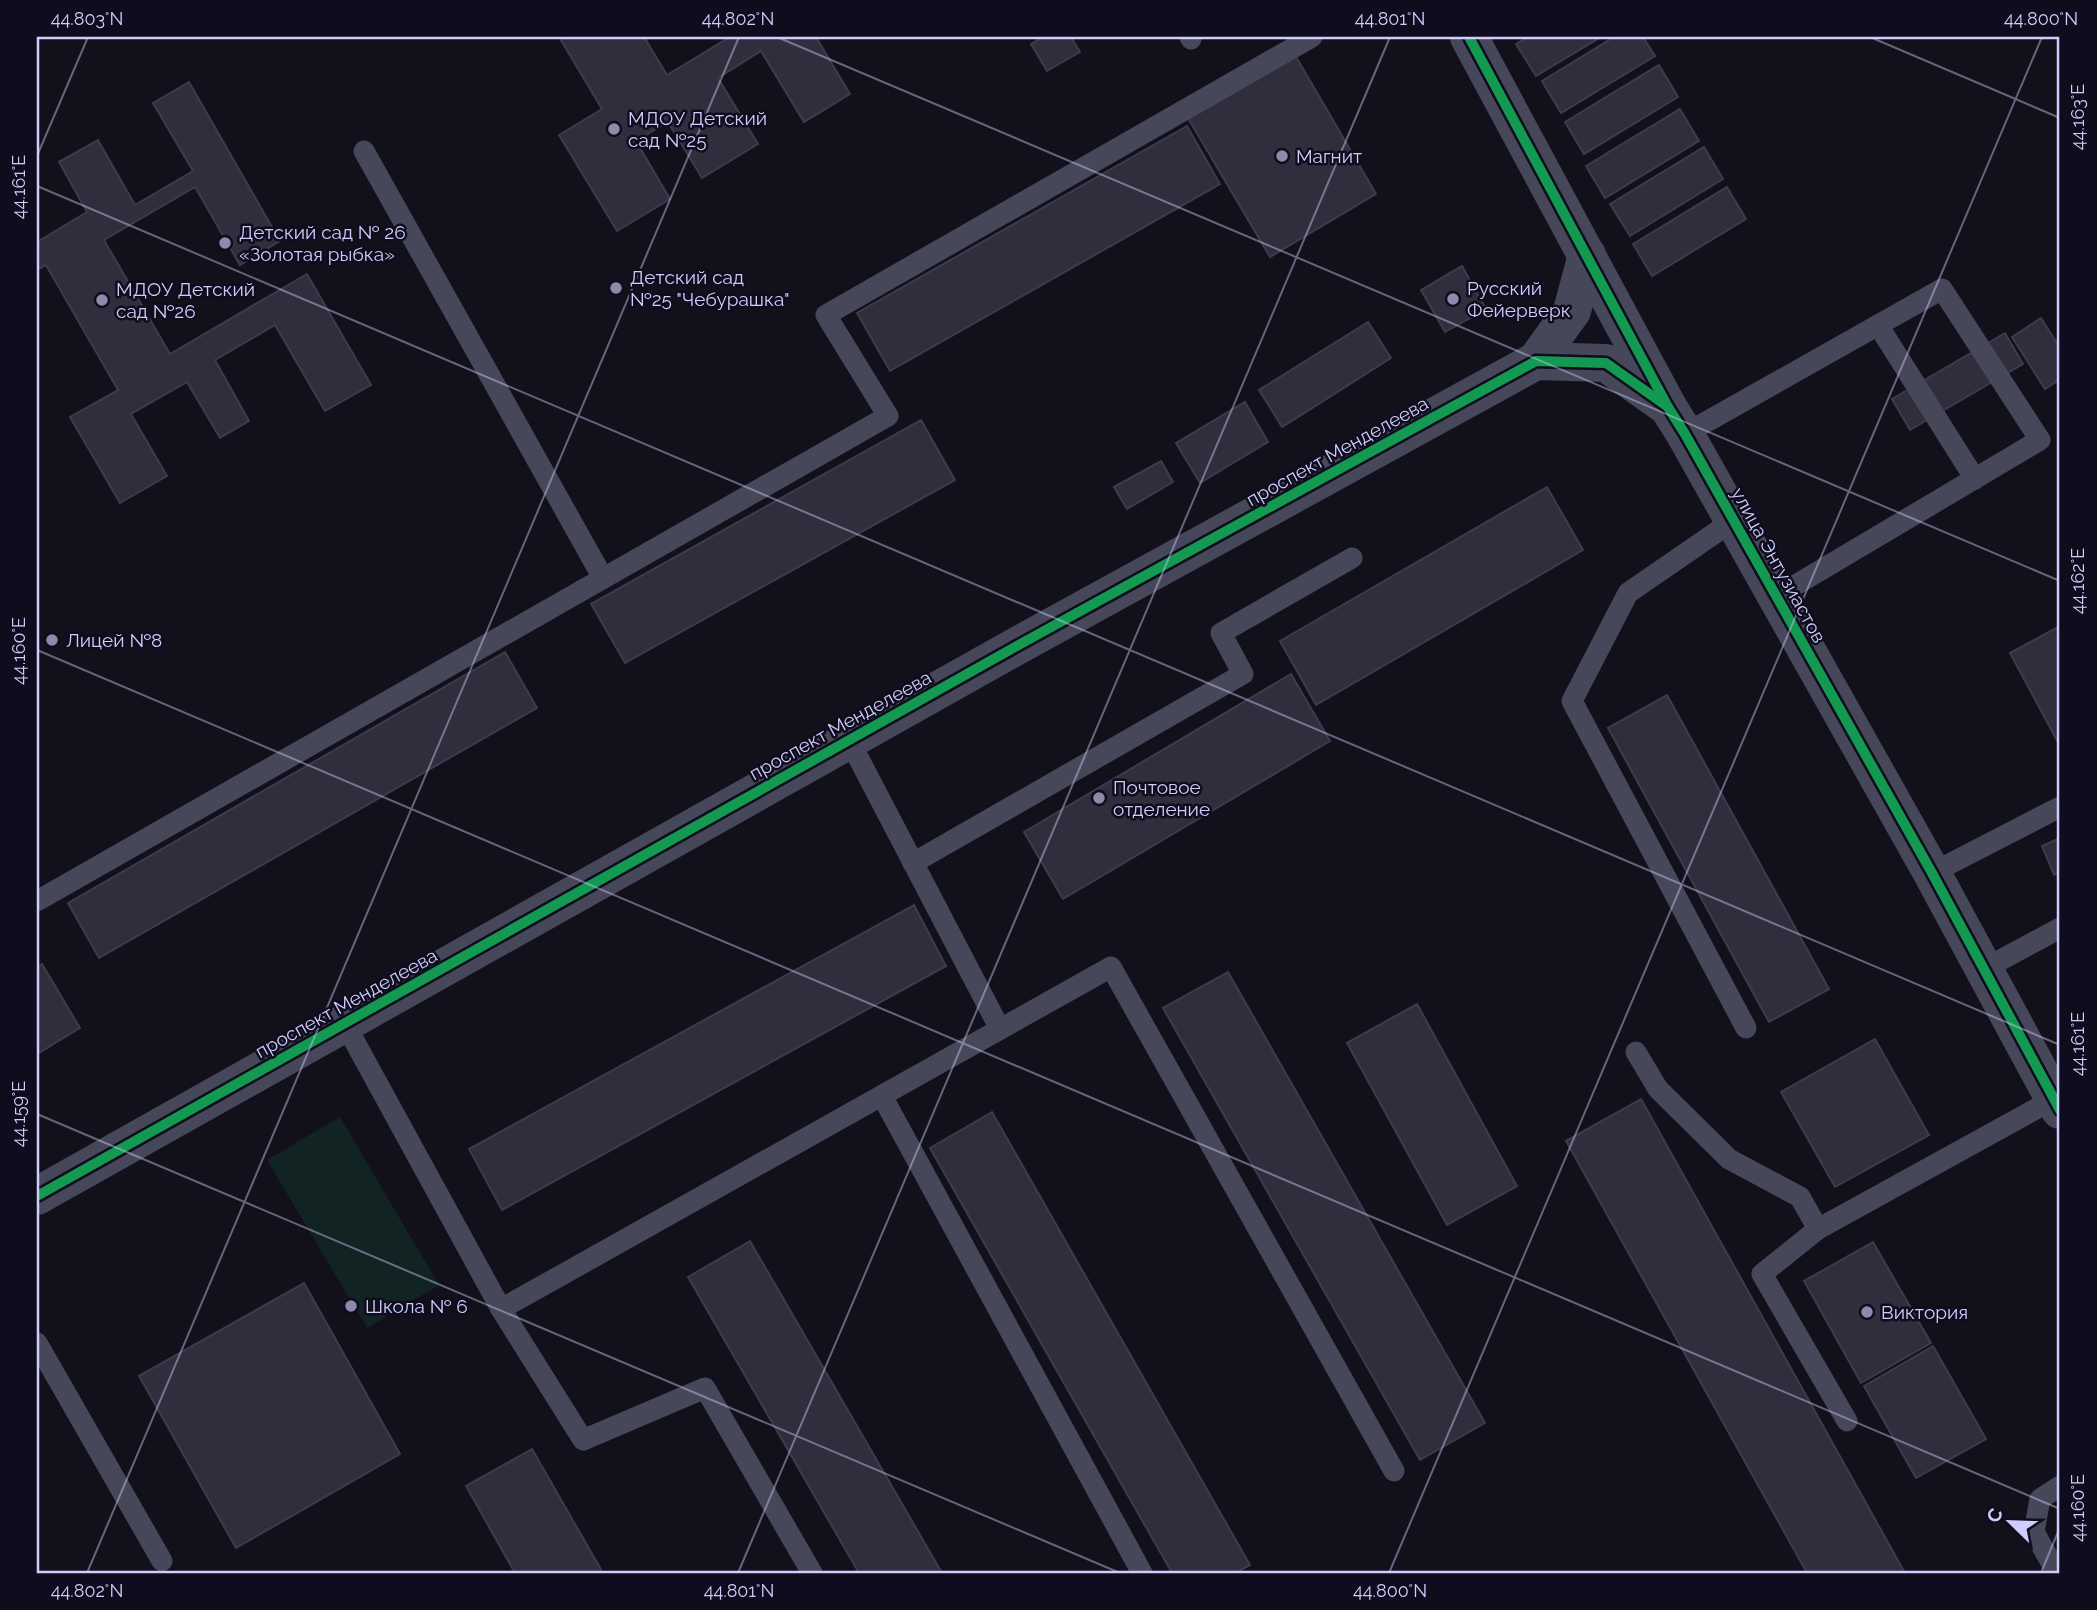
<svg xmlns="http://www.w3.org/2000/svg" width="2097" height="1610" viewBox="0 0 2097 1610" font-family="Raleway,sans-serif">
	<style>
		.green { fill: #112423 }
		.building { fill: #302e3c; stroke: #3d3b4d; stroke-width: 2 }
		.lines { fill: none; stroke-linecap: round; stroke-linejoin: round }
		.service { stroke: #47475a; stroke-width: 21 }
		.minor { stroke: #47475a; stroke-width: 38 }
		.tertiary { stroke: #47475a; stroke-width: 38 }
		.cycleway-casing { stroke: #0f0d1d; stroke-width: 15 }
		.cycleway { stroke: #139951; stroke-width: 10 }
		.ticks { fill: none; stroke: #cecdfb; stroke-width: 2; stroke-opacity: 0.45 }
		.poi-dot { fill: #8c8bac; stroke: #0f0d1d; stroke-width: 2.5 }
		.labels { text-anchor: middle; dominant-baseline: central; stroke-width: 5; stroke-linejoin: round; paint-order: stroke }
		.poi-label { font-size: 19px; fill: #cecdfb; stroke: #0f0d1d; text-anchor: start }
		.street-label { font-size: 19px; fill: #cecdfb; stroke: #0f0d1d }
		.neatline { fill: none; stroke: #cecdfb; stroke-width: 2.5 }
		.ticks-label { font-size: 18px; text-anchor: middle; fill: #cecdfb }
	</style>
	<rect width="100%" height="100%" fill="#12101a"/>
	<!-- green -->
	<polygon class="green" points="340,1117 439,1285 367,1328 267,1160"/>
	<!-- building -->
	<g class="building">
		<polygon points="559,37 644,37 667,75 730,37 816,37 850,94 804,122 761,51 718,78 758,144 702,178 668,122 636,141 670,199 617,231 559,135 602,109"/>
		<polygon points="1043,37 1071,37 1080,52 1047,71 1031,44"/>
		<polygon points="1528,37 1601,37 1536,76 1516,44"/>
		<polygon points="1614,37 1643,37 1655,56 1561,113 1542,81"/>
		<polygon points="1295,55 1376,194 1270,257 1188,118"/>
		<polygon points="1659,65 1678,97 1584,154 1565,122"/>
		<polygon points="189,82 280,241 240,265 195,187 104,240 170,354 307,274 371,385 325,411 275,325 215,360 249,421 220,438 187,382 131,414 167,476 120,503 70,417 118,390 46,265 37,270 37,242 87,212 59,162 98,140 135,205 193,171 153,103"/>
		<polygon points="1680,109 1699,141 1605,198 1586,166"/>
		<polygon points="1187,126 1220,184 890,371 857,313"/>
		<polygon points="1704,147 1723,179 1630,236 1610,204"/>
		<polygon points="1727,187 1746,219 1652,276 1633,244"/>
		<polygon points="1462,266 1486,309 1445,332 1421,290"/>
		<polygon points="2041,318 2060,348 2060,379 2045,389 2012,337"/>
		<polygon points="1368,322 1391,358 1282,427 1259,390"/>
		<polygon points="2005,333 2023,364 1910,430 1892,399"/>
		<polygon points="1245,402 1268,442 1200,483 1176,443"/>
		<polygon points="921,420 955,480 625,663 591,604"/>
		<polygon points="1161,461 1173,482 1127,509 1114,487"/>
		<polygon points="1547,487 1583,550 1316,705 1280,641"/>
		<polygon points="2060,626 2060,746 2010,653"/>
		<polygon points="505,652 537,708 99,958 68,903"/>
		<polygon points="1291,674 1330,741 1063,899 1024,832"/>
		<polygon points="1667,695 1829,989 1769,1022 1608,728"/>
		<polygon points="2060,838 2060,872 2054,875 2042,846"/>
		<polygon points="914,905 946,966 502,1210 469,1149"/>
		<polygon points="42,964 80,1028 37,1054 37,967"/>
		<polygon points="1228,972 1485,1423 1420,1460 1163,1008"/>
		<polygon points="1417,1004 1517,1186 1447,1225 1347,1043"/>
		<polygon points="1875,1039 1929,1135 1835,1187 1781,1092"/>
		<polygon points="1641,1099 1905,1573 1807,1573 1566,1141"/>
		<polygon points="992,1112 1250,1565 1235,1573 1172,1573 930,1148"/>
		<polygon points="750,1241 942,1573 859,1573 688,1277"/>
		<polygon points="1873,1242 1931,1343 1861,1383 1804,1281"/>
		<polygon points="304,1283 400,1454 236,1548 139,1376"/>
		<polygon points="1933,1346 1986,1439 1916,1478 1864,1386"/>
		<polygon points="532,1449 603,1573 515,1573 466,1486"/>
	</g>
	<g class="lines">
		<!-- service -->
		<g class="service">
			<polyline points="1190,37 1191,39"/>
			<polyline points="364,151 603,578"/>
			<polyline points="1878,325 1975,479"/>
			<polyline points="1685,434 1942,289 2040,440 1777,596"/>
			<polyline points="1734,520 1628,593 1572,701 1746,1028"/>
			<polyline points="849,740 1000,1029"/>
			<polyline points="913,863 1243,674 1221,633 1352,558"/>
			<polyline points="1932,873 2060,807"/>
			<polyline points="37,901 888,416 826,315 1312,37"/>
			<polyline points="1984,969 2060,928"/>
			<polyline points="345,1024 501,1309 1111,967 1394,1471"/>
			<polyline points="1636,1052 1658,1089 1729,1159 1800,1197 1818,1229 1762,1274 1847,1421"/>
			<polyline points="882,1096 1142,1573"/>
			<polyline points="1818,1229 2054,1099"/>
			<polyline points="501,1309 583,1440 705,1388 812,1573"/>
			<polyline points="37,1343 162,1561"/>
			<polyline points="2057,1573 2034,1532 2040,1499 2060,1486"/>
		</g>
		<!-- minor -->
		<g class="minor">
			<polyline points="1469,37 1668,407"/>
			<polyline points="1536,361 1572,311 1587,255"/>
		</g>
		<!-- tertiary -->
		<polyline class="tertiary" points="37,1196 1015,647 1536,361 1606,363 1668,407 1685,434 1932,873 2060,1110"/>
		<!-- cycleway casing -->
		<g class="cycleway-casing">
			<g id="cycleway">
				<polyline points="1469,37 1668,407 1685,434 1932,873 2060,1110"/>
				<polyline points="37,1196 1015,647 1536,361 1606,363 1668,407"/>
			</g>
		</g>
		<!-- cycleway -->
		<use href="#cycleway" class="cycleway"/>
	</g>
	<!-- ticks -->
	<path class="ticks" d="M777,37L2060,581M1870,37L2060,118M37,156L88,37M37,186L2060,1045M37,650L2060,1509M37,1114L1120,1573M87,1573L739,37M738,1573L1390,37M1389,1573L2042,37M2041,1573L2060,1527"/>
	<!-- markers -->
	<g class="poi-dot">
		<circle cx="614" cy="129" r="7"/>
		<circle cx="1282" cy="156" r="7"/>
		<circle cx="225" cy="243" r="7"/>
		<circle cx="616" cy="288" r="7"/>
		<circle cx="1453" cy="299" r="7"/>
		<circle cx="102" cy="300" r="7"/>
		<circle cx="52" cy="640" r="7"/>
		<circle cx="1099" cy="798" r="7"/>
		<circle cx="351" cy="1306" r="7"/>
		<circle cx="1867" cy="1312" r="7"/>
	</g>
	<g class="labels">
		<!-- poi labels -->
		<g class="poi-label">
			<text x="628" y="118">МДОУ Детский<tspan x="628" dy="22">сад №25</tspan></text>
			<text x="1296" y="156">Магнит</text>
			<text x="239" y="232">Детский сад № 26<tspan x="239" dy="22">«Золотая рыбка»</tspan></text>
			<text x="630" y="277">Детский сад<tspan x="630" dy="22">№25 "Чебурашка"</tspan></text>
			<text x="1467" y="288">Русский<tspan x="1467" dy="22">Фейерверк</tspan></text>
			<text x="116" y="289">МДОУ Детский<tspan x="116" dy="22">сад №26</tspan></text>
			<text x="66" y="640">Лицей №8</text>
			<text x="1113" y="787">Почтовое<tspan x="1113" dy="22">отделение</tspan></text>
			<text x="365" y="1306">Школа № 6</text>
			<text x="1881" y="1312">Виктория</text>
		</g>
		<!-- street labels -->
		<g class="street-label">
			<text transform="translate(1337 451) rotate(-29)">проспект Менделеева</text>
			<text transform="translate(1779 565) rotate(61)">улица Энтузиастов</text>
			<text transform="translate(840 725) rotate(-29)">проспект Менделеева</text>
			<text transform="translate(346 1003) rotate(-29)">проспект Менделеева</text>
		</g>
	</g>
	<!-- border -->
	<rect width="2097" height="1610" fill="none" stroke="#0f0d1d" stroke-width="77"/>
	<!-- north arrow -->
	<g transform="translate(2010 1522) rotate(293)" stroke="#0f0d1d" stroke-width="5" paint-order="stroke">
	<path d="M0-5L12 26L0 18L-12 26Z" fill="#cecdfb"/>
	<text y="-10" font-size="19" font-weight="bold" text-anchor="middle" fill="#cecdfb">С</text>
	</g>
	<rect x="38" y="38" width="2020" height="1534" class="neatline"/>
	<g class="ticks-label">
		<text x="87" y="25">44.803°N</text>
		<text x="738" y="25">44.802°N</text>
		<text x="1390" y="25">44.801°N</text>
		<text x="2041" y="25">44.800°N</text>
		<text transform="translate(2078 117) rotate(-90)" y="6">44.163°E</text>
		<text transform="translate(19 187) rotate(-90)" y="6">44.161°E</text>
		<text transform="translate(2078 581) rotate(-90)" y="6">44.162°E</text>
		<text transform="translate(19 651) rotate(-90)" y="6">44.160°E</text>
		<text transform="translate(2078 1044) rotate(-90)" y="6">44.161°E</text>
		<text transform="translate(19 1114) rotate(-90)" y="6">44.159°E</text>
		<text transform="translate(2078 1508) rotate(-90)" y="6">44.160°E</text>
		<text x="87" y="1597">44.802°N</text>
		<text x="739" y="1597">44.801°N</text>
		<text x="1390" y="1597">44.800°N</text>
	</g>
</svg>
